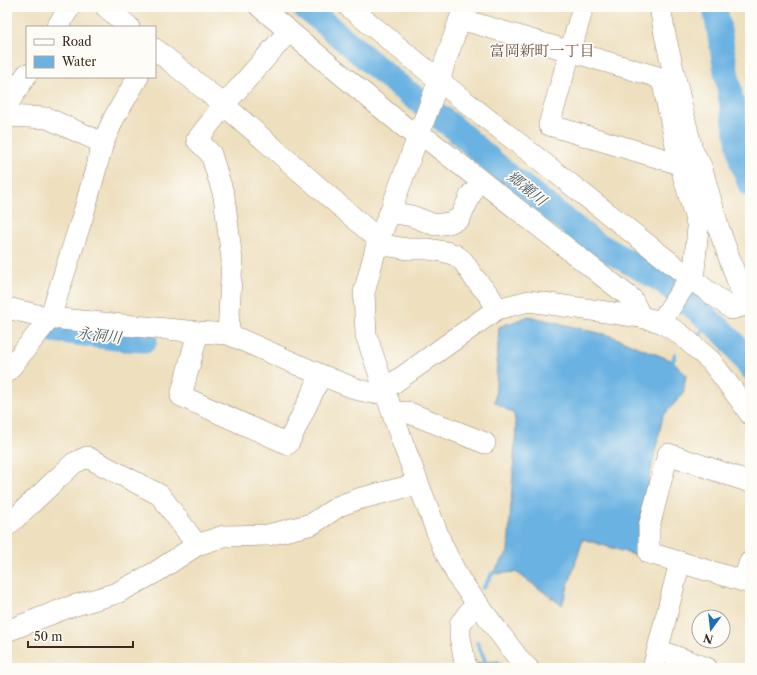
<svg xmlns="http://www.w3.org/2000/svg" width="757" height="675" viewBox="0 0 757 675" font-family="'Libre Caslon Text','Noto Serif JP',serif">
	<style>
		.water { fill: #6bb2e2; stroke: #536e80 }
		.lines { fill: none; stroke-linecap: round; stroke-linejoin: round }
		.stream { stroke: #6bb2e2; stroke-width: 4 }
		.river { stroke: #6bb2e2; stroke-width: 25 }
		.minor-casing { stroke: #94846e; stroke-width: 22 }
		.minor { stroke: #fff; stroke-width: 21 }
		.labels { text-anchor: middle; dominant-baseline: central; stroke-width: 3.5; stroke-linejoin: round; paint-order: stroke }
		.neighbourhood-label { font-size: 15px; fill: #6e5148; stroke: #fdfcf7 }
		.water-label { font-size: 15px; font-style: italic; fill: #4c5a63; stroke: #fdfcf7 }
	</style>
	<rect width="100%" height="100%" fill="#fdfcf7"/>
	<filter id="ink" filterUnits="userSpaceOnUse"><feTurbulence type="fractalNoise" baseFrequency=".025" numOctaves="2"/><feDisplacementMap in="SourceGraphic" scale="8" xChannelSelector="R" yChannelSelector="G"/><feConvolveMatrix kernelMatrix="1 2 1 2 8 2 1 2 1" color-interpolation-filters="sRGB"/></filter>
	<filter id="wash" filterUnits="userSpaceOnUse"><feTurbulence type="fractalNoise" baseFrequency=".012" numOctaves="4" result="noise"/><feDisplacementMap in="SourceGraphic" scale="16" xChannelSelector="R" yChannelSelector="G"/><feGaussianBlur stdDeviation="0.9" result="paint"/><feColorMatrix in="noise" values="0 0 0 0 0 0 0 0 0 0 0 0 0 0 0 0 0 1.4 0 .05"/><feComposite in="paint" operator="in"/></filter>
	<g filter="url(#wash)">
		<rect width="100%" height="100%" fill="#eedfbe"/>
		<!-- water -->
		<g class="water">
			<polygon points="529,316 611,336 673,361 686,375 683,394 663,416 640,520 638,556 583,539 562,605 516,572 492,574 508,552 516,426 514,414 495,402 499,327"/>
			<polygon points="499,661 506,668 477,668 477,663"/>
		</g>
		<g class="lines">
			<!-- stream -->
			<g class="stream">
				<polyline points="696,336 706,329 719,328"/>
				<polyline points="670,365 673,361 675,354"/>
				<polyline points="483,588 492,574 496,571"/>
				<polyline points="477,642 488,668"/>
			</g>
			<!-- river -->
			<g class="river">
				<polyline points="304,7 316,16 393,81 453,127 503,171 592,241 664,282 719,328 731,340 750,367"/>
				<polyline points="715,7 742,163 750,184"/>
				<polyline points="53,330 124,339 145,340"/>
			</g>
		</g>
	</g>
	<g filter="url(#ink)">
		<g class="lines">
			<!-- minor casing -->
			<g class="minor-casing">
				<g id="minor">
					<polyline points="106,7 129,27"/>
					<polyline points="260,7 408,130 418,136 430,141 632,299 641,317"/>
					<polyline points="349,7 457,95 690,278 732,309 746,305 719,229 701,166 692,150 665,35 660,7"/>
					<polyline points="464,7 439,80 390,212 377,244 364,293 366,335 402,441 442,545 459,579 521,662 528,668"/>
					<polyline points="583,7 549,125 680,164"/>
					<polyline points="460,19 658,77 663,84 680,164 698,227 694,271 661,322"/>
					<polyline points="57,27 70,7"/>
					<polyline points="155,49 224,105 370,232 380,237"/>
					<polyline points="7,105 27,74"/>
					<polyline points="7,116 47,118 103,143"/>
					<polyline points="390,212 412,216 435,225 449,223 460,218 468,201 471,194"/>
					<polyline points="377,244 408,249 428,249 446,252 455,255 463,261 475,279 489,295 497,309"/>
					<polyline points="7,308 50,318 198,332 228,334 321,375 359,390 373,393 385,388 395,382 497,309 529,301 641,317 661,322 680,334 711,361 741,401 750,414"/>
					<polyline points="198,332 181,396 288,444 321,375"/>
					<polyline points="228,334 232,260 224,196 211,154 197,140 224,105 289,31"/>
					<polyline points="7,372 50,318 83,215 103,143 114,118 138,77"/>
					<polyline points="393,413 407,412 485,443"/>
					<polyline points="750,482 668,454 649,527 649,553 750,583"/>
					<polyline points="7,526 74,463 87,457 160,495 197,545"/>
					<polyline points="743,581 750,562"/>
					<polyline points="7,631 66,608 117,593 156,572 197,545 224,536 268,535 312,524 339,506 358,499 418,484"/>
					<polyline points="658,650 707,668"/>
					<polyline points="466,668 460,637 460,624 477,602"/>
					<polyline points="653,668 680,562"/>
				</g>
			</g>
			<!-- minor -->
			<use href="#minor" class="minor"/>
		</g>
	</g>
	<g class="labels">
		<!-- neighbourhood labels -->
		<g class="neighbourhood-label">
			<text x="542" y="50">富岡新町一丁目</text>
		</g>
		<!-- water labels -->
		<g class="water-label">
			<text transform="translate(527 188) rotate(39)">郷瀬川</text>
			<text transform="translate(99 335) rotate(7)">永洞川</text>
		</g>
	</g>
	<!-- margin -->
	<rect width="757" height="675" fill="none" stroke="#fdfcf7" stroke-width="24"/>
	<!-- legend -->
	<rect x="26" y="26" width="130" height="52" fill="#fdfcf7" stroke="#afa8a0"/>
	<rect x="34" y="39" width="20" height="6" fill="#ffffff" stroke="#afa8a0"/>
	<text x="62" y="46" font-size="12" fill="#3b2a1e">Road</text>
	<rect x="34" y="56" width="20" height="12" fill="#6bb2e2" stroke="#afa8a0"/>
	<text x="62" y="66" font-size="12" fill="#3b2a1e">Water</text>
	<!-- north arrow -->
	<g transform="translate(711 629) rotate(195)"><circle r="19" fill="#fdfcf7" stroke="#afa8a0"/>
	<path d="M0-3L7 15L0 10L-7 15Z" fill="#1f6fb2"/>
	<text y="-6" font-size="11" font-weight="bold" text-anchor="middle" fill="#3b2a1e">N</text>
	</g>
	<!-- scale -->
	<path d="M28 641v6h105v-6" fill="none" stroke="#3b2a1e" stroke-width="2"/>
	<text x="34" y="641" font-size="12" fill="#3b2a1e" stroke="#fdfcf7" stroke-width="3" paint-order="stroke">50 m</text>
</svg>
